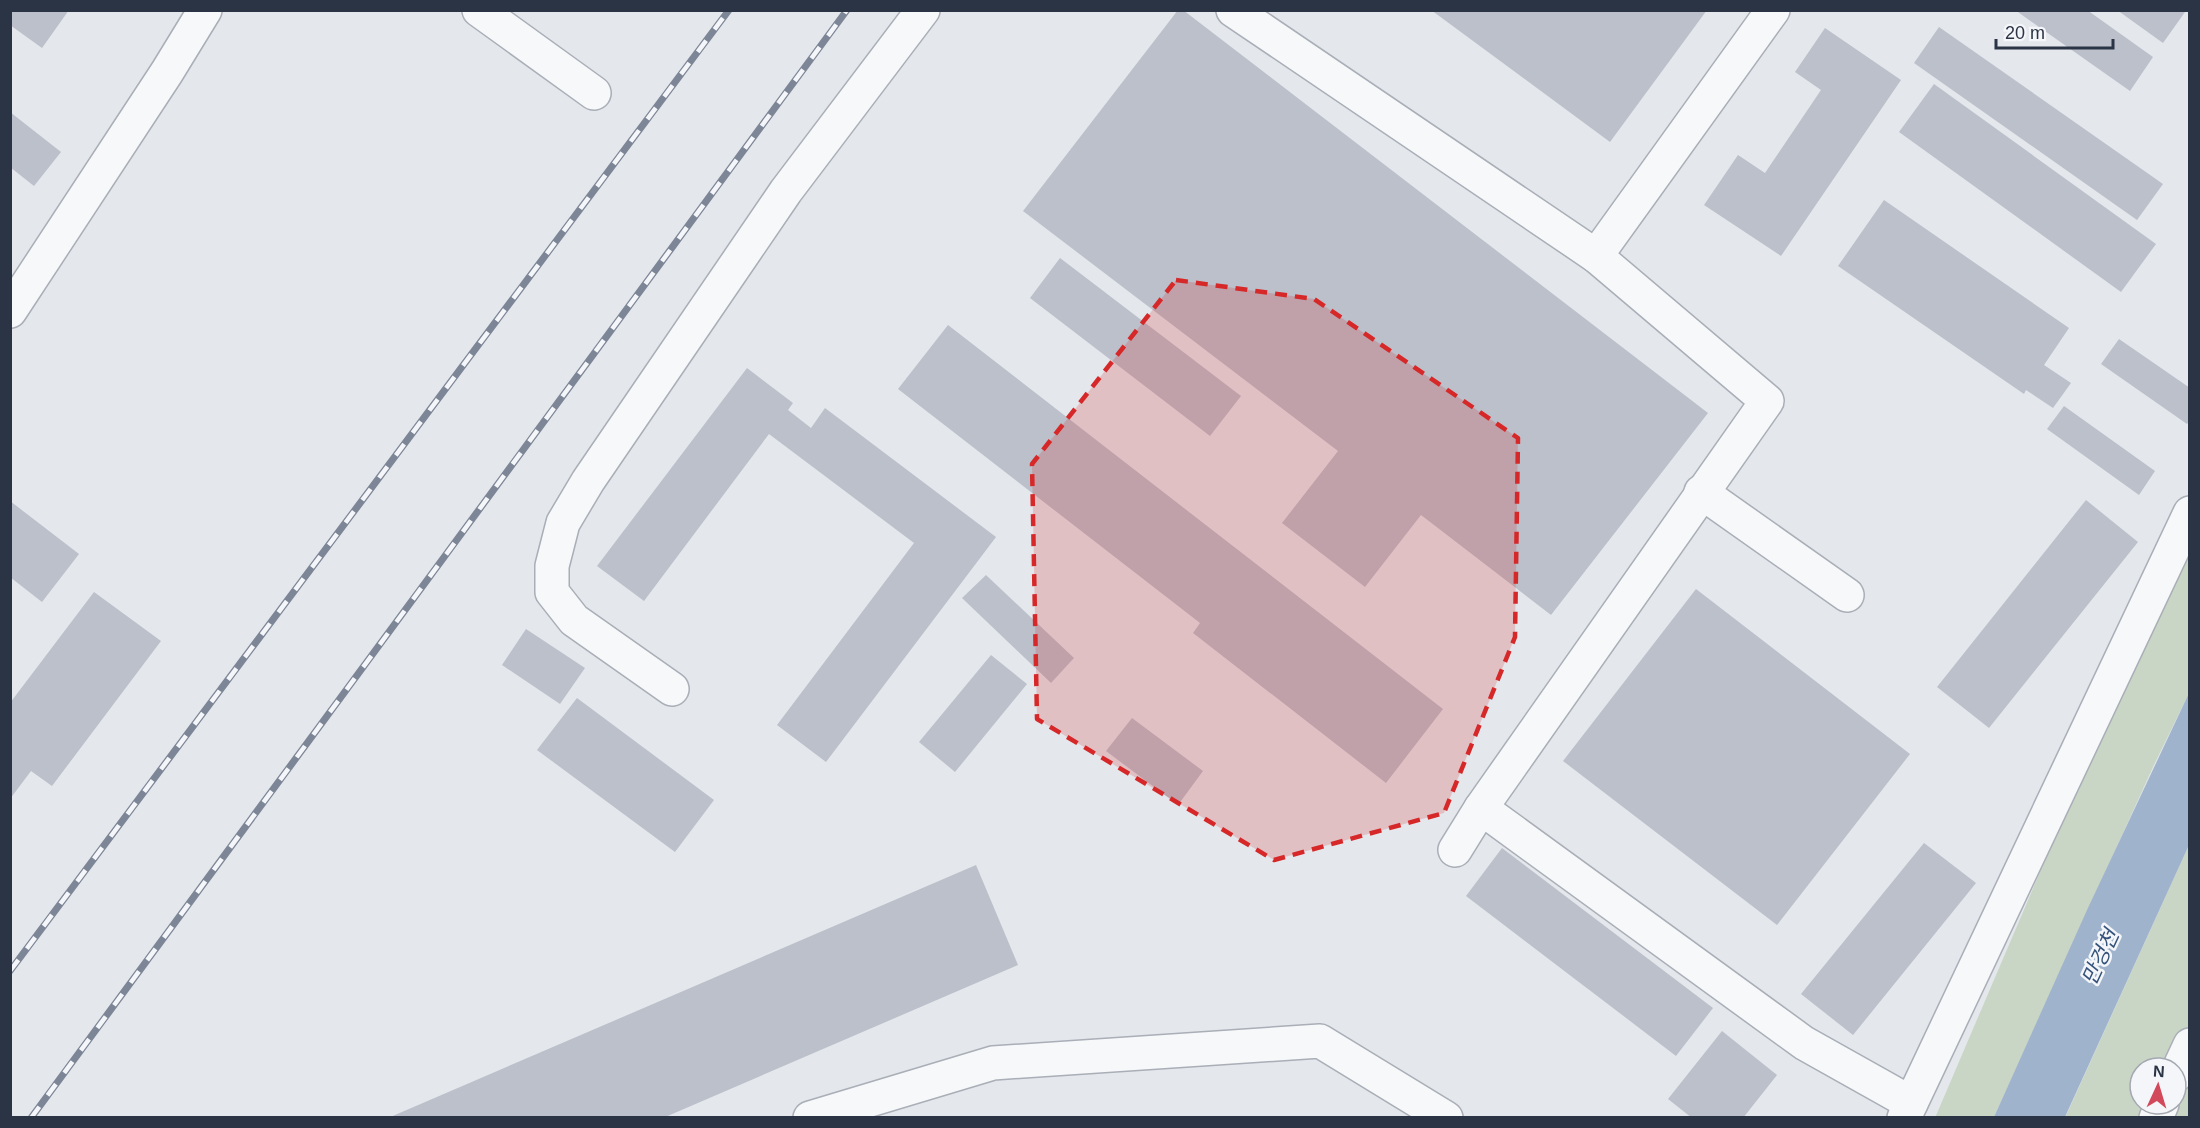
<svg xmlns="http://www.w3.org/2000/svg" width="2200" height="1128" viewBox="0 0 2200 1128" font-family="Helvetica,'Noto Sans KR',sans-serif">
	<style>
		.green { fill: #c9d6c5 }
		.water { fill: #9fb4cc }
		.building { fill: #bbc0ca }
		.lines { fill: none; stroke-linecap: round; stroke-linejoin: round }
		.minor-casing { stroke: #a9aeb7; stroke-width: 36 }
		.minor { stroke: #f7f8fa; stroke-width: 33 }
		.rail-casing { stroke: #7d8696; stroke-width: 7 }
		.rail { stroke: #f4f6f9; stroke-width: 4.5; stroke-dasharray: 14; stroke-linecap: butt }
		.marked { fill: #d62828; fill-opacity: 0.2; stroke: #d62828; stroke-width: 4.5; stroke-dasharray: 12 8; stroke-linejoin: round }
		.labels { text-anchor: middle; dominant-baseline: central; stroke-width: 5; stroke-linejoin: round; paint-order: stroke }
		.water-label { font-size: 21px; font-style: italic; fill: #34527a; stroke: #f4f6f9 }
	</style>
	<rect width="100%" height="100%" fill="#e4e7ec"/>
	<!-- green -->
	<g class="green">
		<polygon points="2189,553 2189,693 2153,767 1994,1117 1935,1118 2049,851"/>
		<polygon points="2189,845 2189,1027 2171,1068 2140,1068 2140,1104 2154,1104 2148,1117 2065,1118"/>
		<polygon points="2189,1059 2189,1117 2162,1118 2176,1104 2176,1088"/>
	</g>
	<!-- water -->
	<polygon class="water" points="2189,693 2189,845 2065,1117 1994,1117 2087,910"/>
	<!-- building -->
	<g class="building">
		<polygon points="10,10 69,10 42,48 10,25"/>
		<polygon points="1178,10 1183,10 1708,413 1551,615 1421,515 1365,587 1282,523 1338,451 1023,211"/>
		<polygon points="1431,10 1707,10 1610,142"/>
		<polygon points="2015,10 2087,10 2153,57 2130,91"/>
		<polygon points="2117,10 2183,10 2185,12 2163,43"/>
		<polygon points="1939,27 2163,184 2137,220 1914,63"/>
		<polygon points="1825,28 1901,80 1781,256 1704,205 1738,155 1765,173 1821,90 1795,72"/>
		<polygon points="1934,84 2156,244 2121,292 1899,132"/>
		<polygon points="10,112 61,152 34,186 10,167"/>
		<polygon points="1884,200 2069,328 2044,365 2071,383 2053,408 2026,390 2024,394 1838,266"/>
		<polygon points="1060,258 1241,396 1210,436 1030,298"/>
		<polygon points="948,325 1443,709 1386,783 1193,633 1200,623 898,389"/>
		<polygon points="2119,339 2190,388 2190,421 2187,424 2101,364"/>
		<polygon points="747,368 793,403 788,410 811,428 825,408 996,537 826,762 777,725 914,543 769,434 644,601 597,566"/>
		<polygon points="2064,406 2155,471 2139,495 2047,429"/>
		<polygon points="2086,500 2138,542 1989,728 1937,687"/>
		<polygon points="10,501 79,554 42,602 10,577"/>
		<polygon points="986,575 1074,658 1051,683 962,598"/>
		<polygon points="1696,589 1910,754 1777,925 1563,761"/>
		<polygon points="94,592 161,641 52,786 31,771 10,799 10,703"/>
		<polygon points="526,629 585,668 560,704 502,665"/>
		<polygon points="991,655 1027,684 955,772 919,742"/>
		<polygon points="577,698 714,800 675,852 537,750"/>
		<polygon points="1132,718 1203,771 1178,805 1106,751"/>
		<polygon points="1924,843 1976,883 1853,1035 1801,994"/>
		<polygon points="1502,848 1713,1008 1676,1056 1466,896"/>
		<polygon points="976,865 1018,965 663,1118 388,1118"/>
		<polygon points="1722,1031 1777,1075 1743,1118 1692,1118 1668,1099"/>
	</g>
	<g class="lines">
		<!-- minor casing -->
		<g class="minor-casing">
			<g id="minor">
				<polyline points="479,10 594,93"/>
				<polyline points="1233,10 1596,256 1767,401 1481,808 1455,850"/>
				<polyline points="1596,256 1773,10"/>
				<polyline points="10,311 167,72 205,10"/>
				<polyline points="1701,492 1847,595"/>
				<polyline points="672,689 574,620 552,592 552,566 563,523 588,481 786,191 923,10"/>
				<polyline points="1481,808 1804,1043 1911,1103"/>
				<polyline points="2176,1075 2190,1045"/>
				<polyline points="810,1118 993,1063 1320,1041 1446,1118"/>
				<polyline points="1904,1118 2190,513"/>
				<polyline points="2156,1118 2162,1104"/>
			</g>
		</g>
		<!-- minor -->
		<use href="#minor" class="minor"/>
		<!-- rail casing -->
		<g class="rail-casing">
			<g id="rail">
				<polyline points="10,971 729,10"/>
				<polyline points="31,1118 847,10"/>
			</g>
		</g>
		<!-- rail -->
		<use href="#rail" class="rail"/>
	</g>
	<!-- marked area -->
	<path class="marked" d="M1176,280L1314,299L1518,438L1515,637L1444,813L1274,860L1037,719L1032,464Z"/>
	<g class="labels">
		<!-- water labels -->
		<g class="water-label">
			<text transform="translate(2100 957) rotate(-65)">만겅천</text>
		</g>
	</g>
	<!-- border -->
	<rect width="2200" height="1128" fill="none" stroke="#2b3445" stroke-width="24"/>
	<!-- north arrow -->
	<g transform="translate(2158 1086) rotate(4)"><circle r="28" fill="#f4f6f9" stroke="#a4a8b1" stroke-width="1.5"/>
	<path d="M0-4.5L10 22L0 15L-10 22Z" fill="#d1495b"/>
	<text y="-9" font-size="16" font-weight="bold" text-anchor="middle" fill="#2b3445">N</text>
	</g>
	<!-- scale -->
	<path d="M1996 39v9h117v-9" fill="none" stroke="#2b3445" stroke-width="3"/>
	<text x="2005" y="39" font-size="18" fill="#2b3445" stroke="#f4f6f9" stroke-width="4.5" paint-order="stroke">20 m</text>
</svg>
